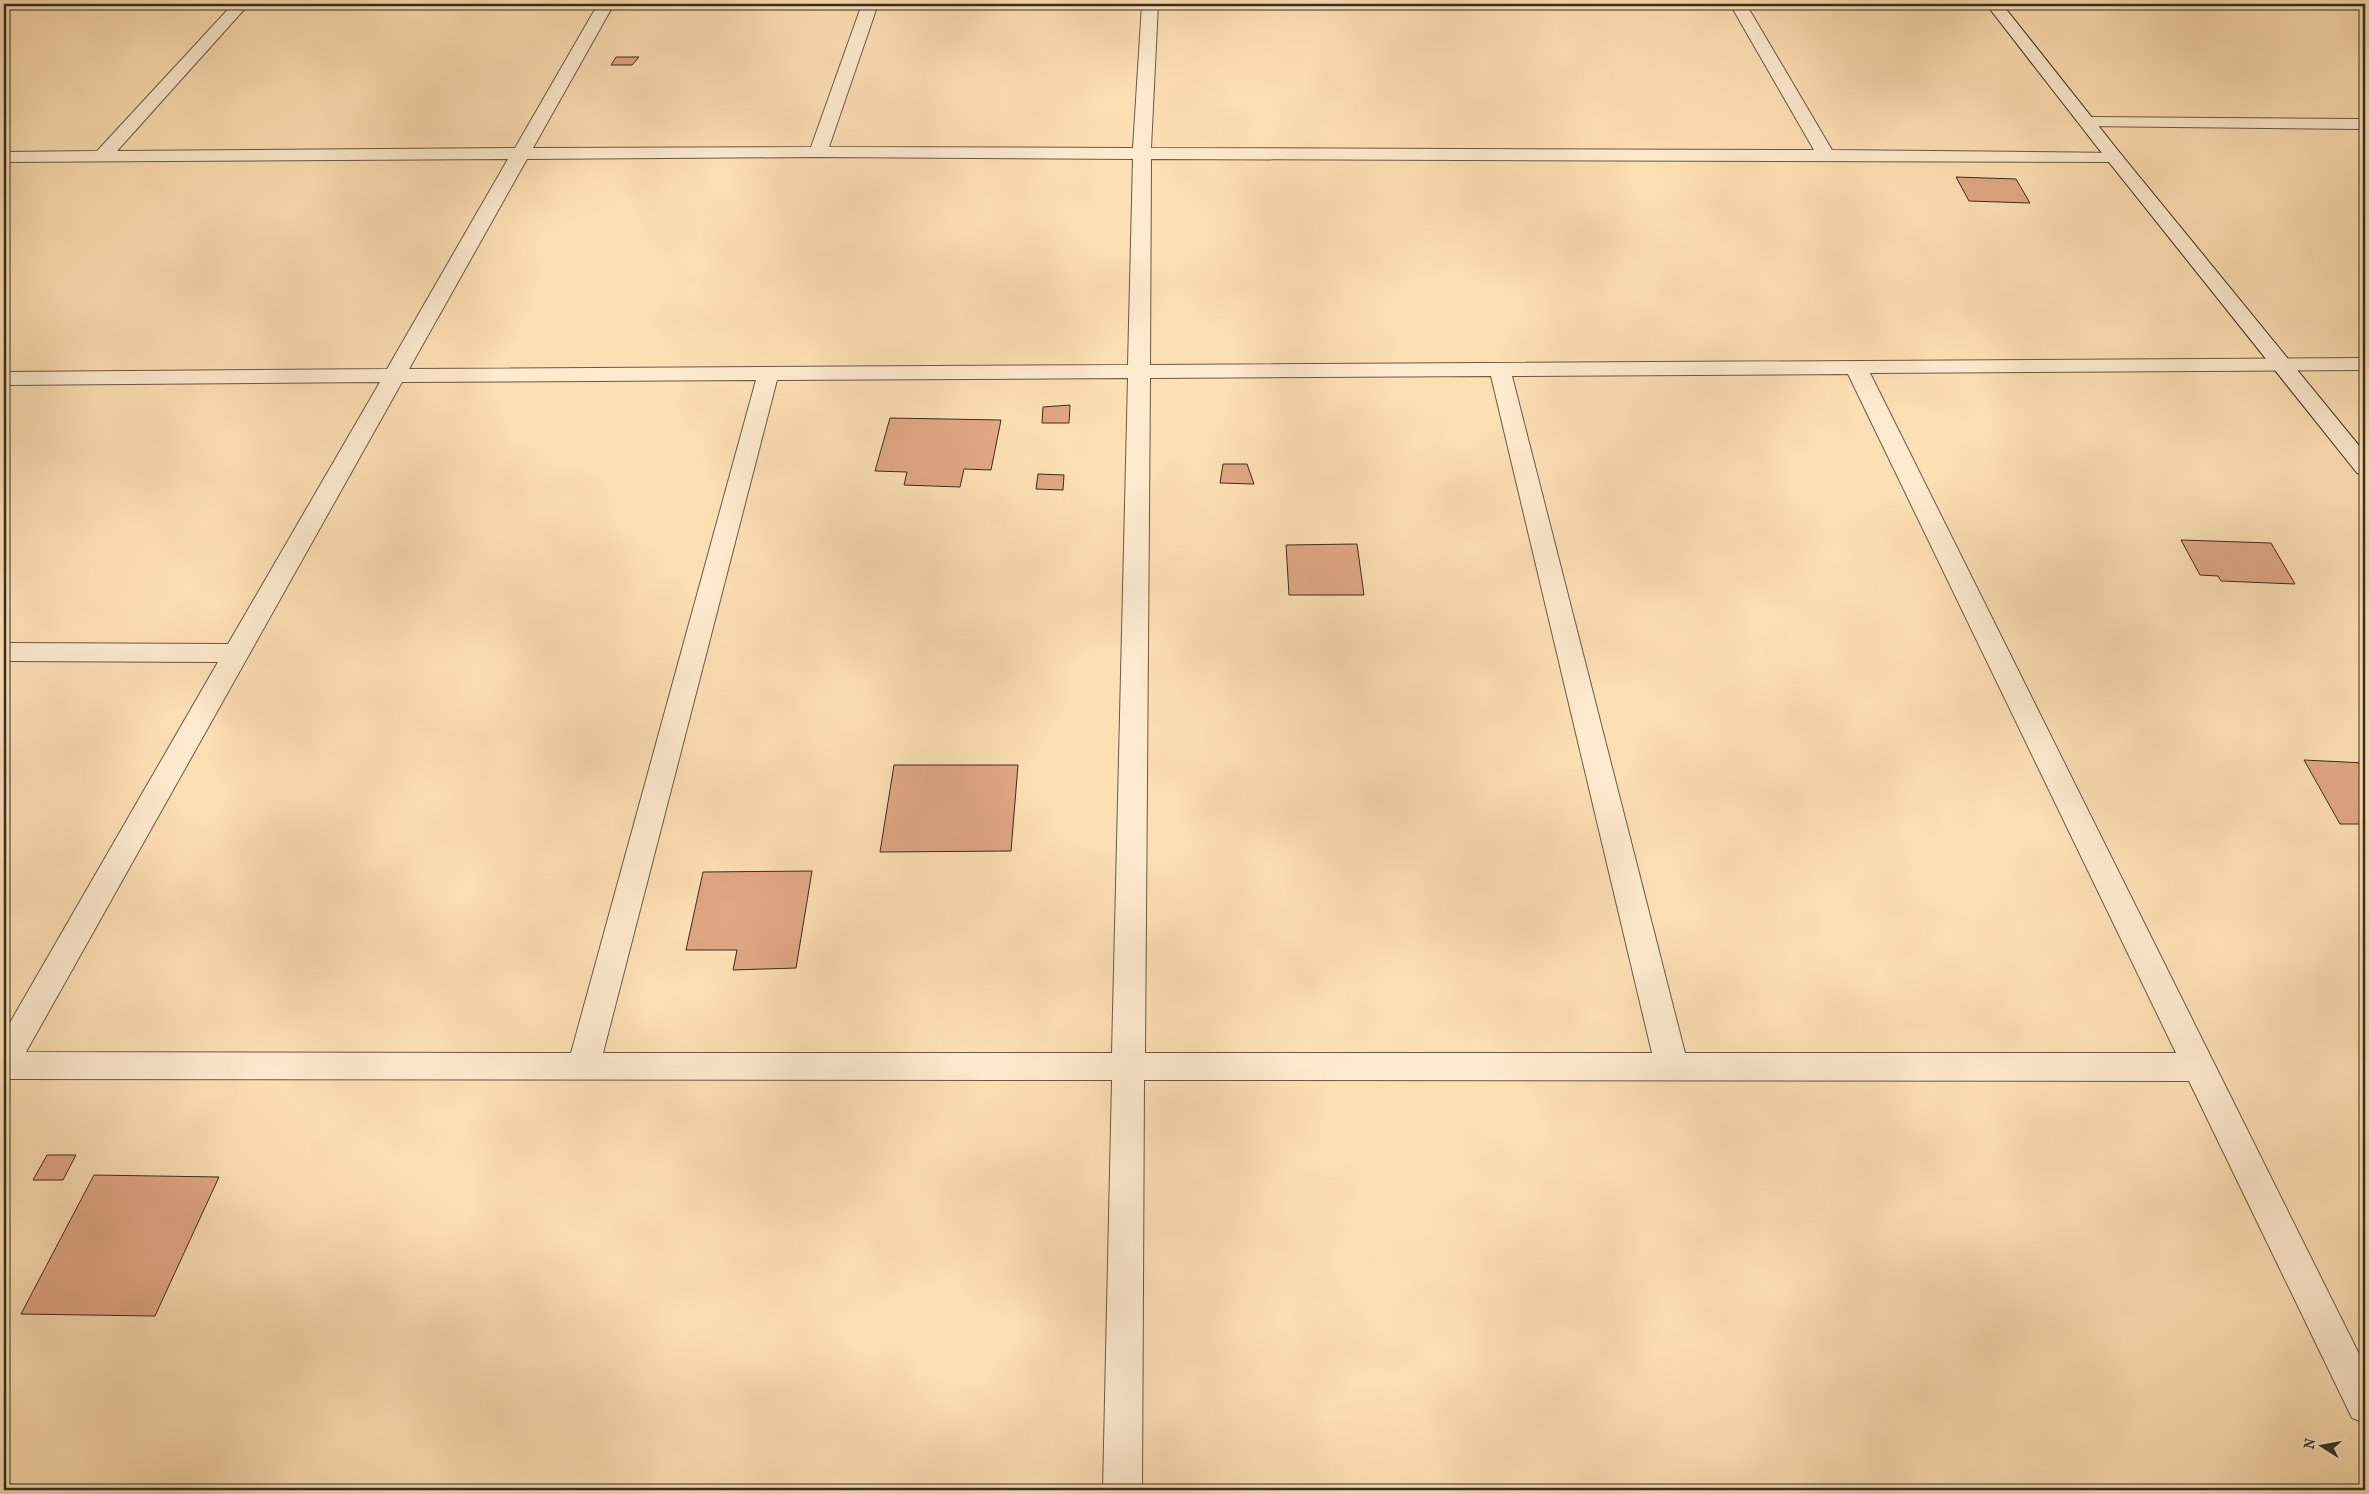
<svg xmlns="http://www.w3.org/2000/svg" width="2369" height="1494" viewBox="0 0 2369 1494" font-family="'IM FELL French Canon',serif">
	<style>
		.building { fill: #e1a785; stroke: #3a2c21 }
		.lines { fill: none; stroke-linecap: round; stroke-linejoin: round }
		.street-casing { stroke: #6b5946; stroke-width: 2 }
		.secondary-casing { stroke: #3a2c21; stroke-width: 2 }
		.street { fill: #feeace; fill-rule: evenodd }
		.secondary { fill: #feeace; fill-rule: evenodd }
	</style>
	<rect width="100%" height="100%" fill="#fddfb4"/>
	<filter id="stains"><feTurbulence type="fractalNoise" baseFrequency=".004" numOctaves="4"/><feColorMatrix values="0 0 0 0 .2 0 0 0 0 .09 0 0 0 0 .02 0 0 0 .5 -.17"/></filter>
	<radialGradient id="worn" r=".72"><stop offset=".6" stop-color="#630" stop-opacity="0"/><stop offset="1" stop-color="#630" stop-opacity=".3"/></radialGradient>
	<!-- building -->
	<g class="building">
		<polygon points="616,57 639,57 632,65 611,65"/>
		<polygon points="1956,177 2016,179 2030,203 1969,201"/>
		<polygon points="1070,405 1069,423 1042,423 1043,407"/>
		<polygon points="890,418 1001,420 991,470 964,469 960,487 904,485 907,472 875,471"/>
		<polygon points="1223,464 1247,464 1254,484 1220,483"/>
		<polygon points="1038,474 1064,475 1063,490 1036,489"/>
		<polygon points="2181,540 2271,543 2295,584 2221,581 2218,576 2200,575"/>
		<polygon points="1357,544 1364,595 1289,595 1286,545"/>
		<polygon points="2304,760 2365,763 2365,824 2340,824"/>
		<polygon points="894,765 1018,765 1011,851 880,852"/>
		<polygon points="812,871 796,968 733,970 737,950 686,950 703,872"/>
		<polygon points="47,1155 76,1155 63,1180 33,1180"/>
		<polygon points="94,1175 219,1177 155,1316 21,1314"/>
	</g>
	<g class="lines">
		<!-- street casing -->
		<g class="street-casing">
			<g id="street">
				<path d="M233,4H249L117,151L515,148L598,4H614L533,148L811,147L862,4H878L829,147L1133,148L1142,4H1158L1151,148L1814,150L1730,4H1746L1832,150L2120,153L2123,157L2120,161L2114,162L1151,159L1150,365L2365,358V370L1870,373L2365,1366V1423L2352,1418L2189,1081L1144,1080L1142,1490H1103L1112,1080L4,1079V1033L218,662L4,661V643L228,644L380,382L4,385V372L387,369L508,159L4,162V152L97,151ZM818,157L1133,159L1128,365L409,369L527,159ZM1848,374L2176,1053H1685L1512,376ZM1491,376L1652,1053H1145L1150,378ZM1128,378L1112,1053H603L777,380ZM756,380L571,1053L26,1052L402,382Z"/>
				<polygon points="2089,117 2365,119 2365,129 2083,126 2080,122 2083,118"/>
			</g>
		</g>
		<!-- secondary casing -->
		<g class="secondary-casing">
			<polygon id="secondary" points="1986,4 2002,4 2120,153 2365,453 2365,475 2357,473 2108,161"/>
		</g>
		<!-- street -->
		<use href="#street" class="street"/>
		<!-- secondary -->
		<use href="#secondary" class="secondary"/>
	</g>
	<!-- margin -->
	<rect width="2369" height="1494" fill="none" stroke="#fddfb4" stroke-width="20"/>
	<rect x="5" y="5" width="2359" height="1484" fill="none" stroke="#3a2c21" stroke-width="2.5"/>
	<rect x="10" y="10" width="2349" height="1474" fill="none" stroke="#3a2c21"/>
	<!-- north arrow -->
	<g transform="translate(2322 1446) rotate(281)" stroke="#feeace" stroke-width="4" paint-order="stroke">
	<path d="M0-4L9 19L0 12L-9 19Z" fill="#3a2c21"/>
	<text y="-8" font-size="14" font-weight="bold" text-anchor="middle" fill="#3a2c21">N</text>
	</g>
	<rect width="100%" height="100%" filter="url(#stains)"/>
	<rect width="100%" height="100%" fill="url(#worn)"/>
</svg>
